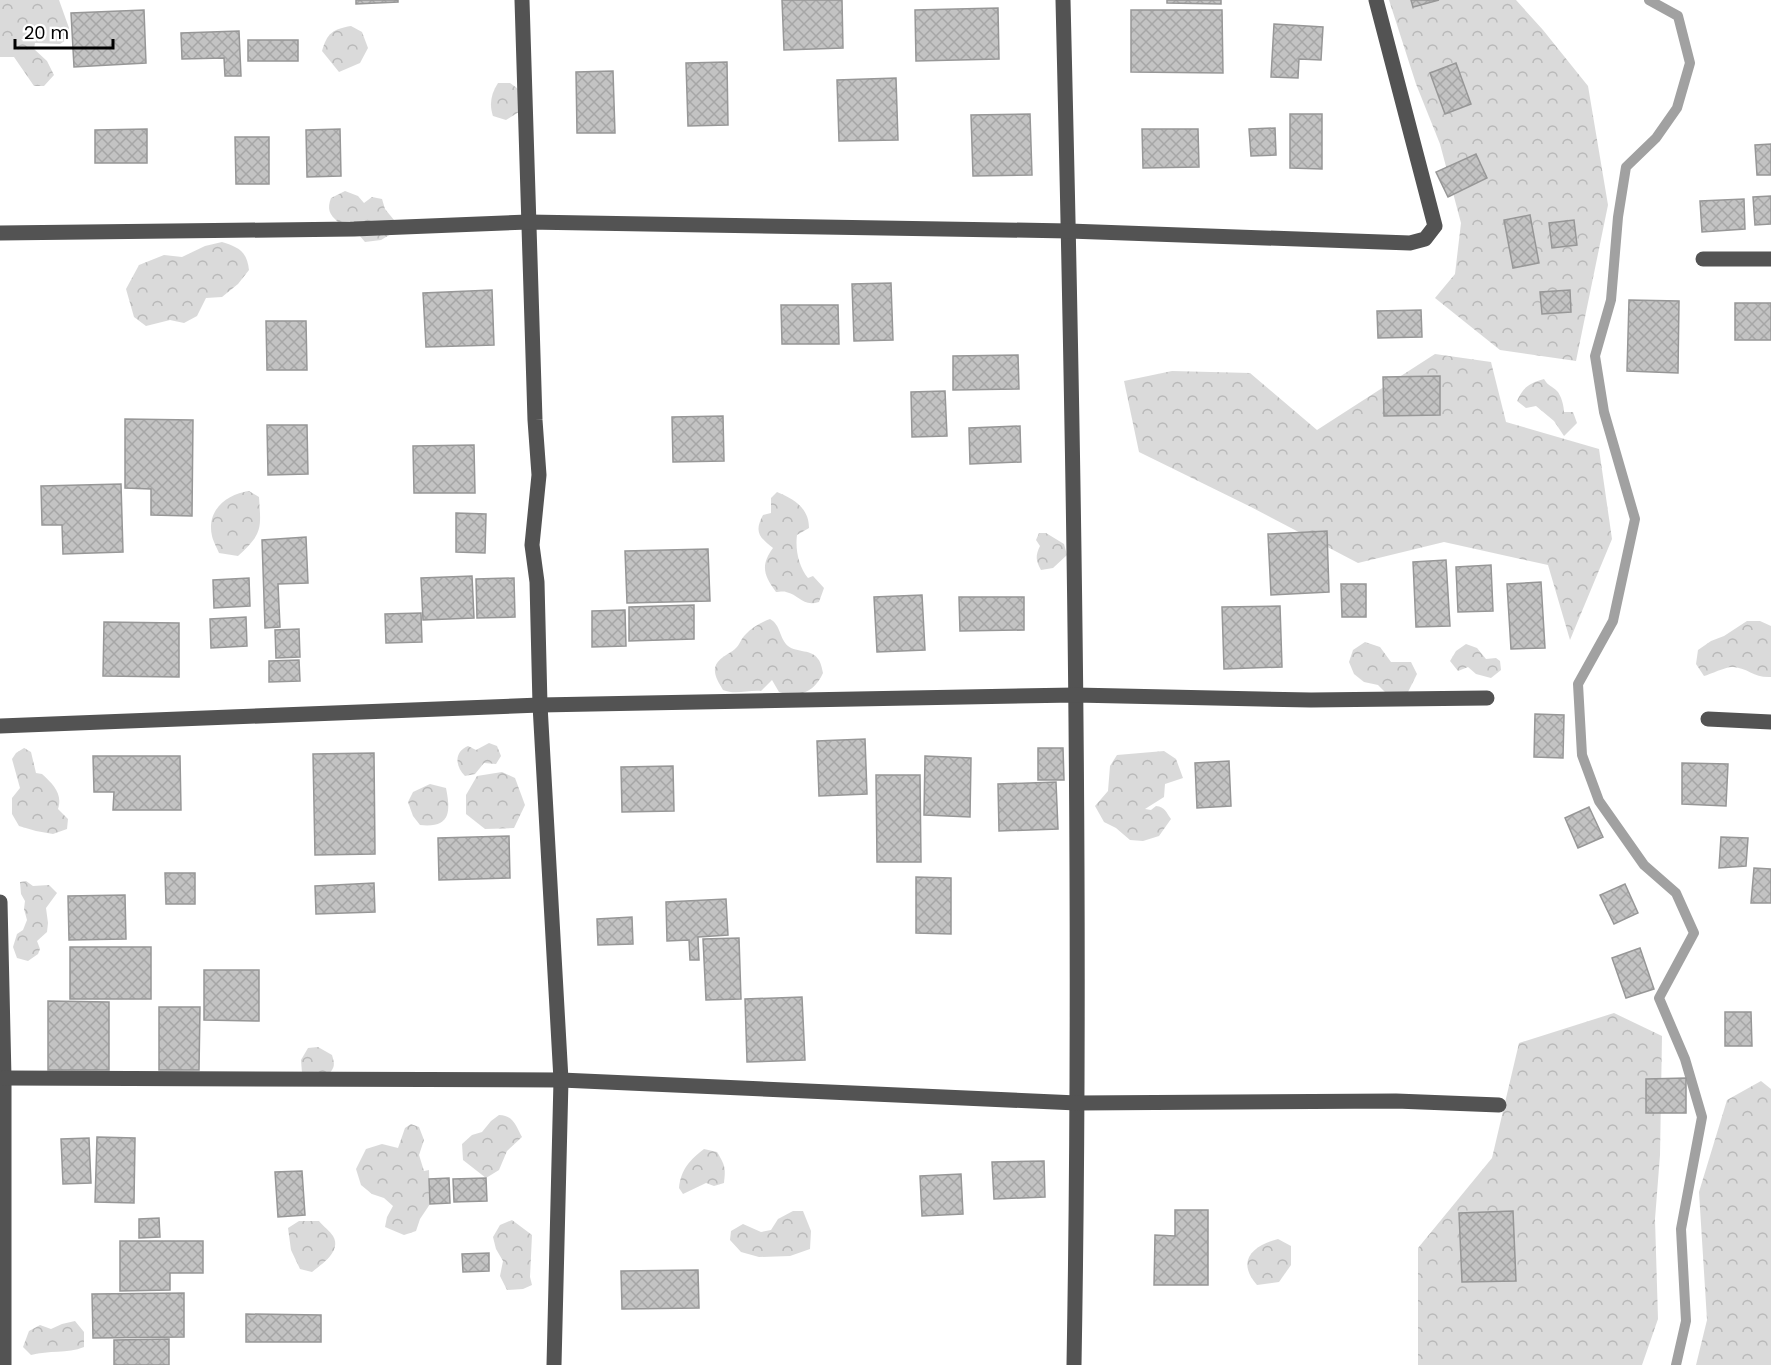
<svg xmlns="http://www.w3.org/2000/svg" width="1771" height="1365" viewBox="0 0 1771 1365" font-family="Poppins,sans-serif">
	<style>
		.forest { fill: url(#forest-crowns) }
		.lines { fill: none; stroke-linecap: round; stroke-linejoin: round }
		.stream { stroke: #a1a1a1; stroke-width: 10 }
		.building { fill: url(#building-cross-hatch); stroke: #979797; stroke-width: 1.5 }
		.minor { stroke: #535353; stroke-width: 15 }
	</style>
	<defs>
		<pattern id="forest-crowns" width="20" height="18" patternUnits="userSpaceOnUse" patternTransform="scale(1.5)"><rect width="20" height="18" fill="#dadada"/><path d="M2 6a3 3 0 1 1 6 0M12 15a3 3 0 1 1 6 0" fill="none" stroke="#b9b9b9"/></pattern>
		<pattern id="building-cross-hatch" width="8" height="8" patternUnits="userSpaceOnUse" patternTransform="scale(1.5)"><rect width="8" height="8" fill="#c3c3c3"/><path d="M0 0l8 8M0 8l8-8" fill="none" stroke="#a6a6a6"/></pattern>
	</defs>
	<rect width="100%" height="100%" fill="#fff"/>
	<!-- forest -->
	<g class="forest">
		<polygon points="0,0 59,0 69,28 69,38 60,44 35,43 34,49 47,61 54,75 44,86 34,86 14,57 0,57"/>
		<polygon points="1389,0 1516,0 1543,30 1588,86 1608,205 1576,361 1500,350 1435,298 1455,274 1461,223 1440,144 1416,84"/>
		<path d="M351,26L362,32L368,48L360,63L339,72L322,51C327,33 333,29 351,26Z"/>
		<path d="M498,83H510L521,91L519,112L506,120L493,116C489,104 491,94 498,83Z"/>
		<path d="M345,191L358,196L364,203L372,197L382,199L385,209L394,220L391,234L381,240L365,242L354,229L350,221L338,222C329,214 327,209 331,198Z"/>
		<path d="M222,242C238,247 247,251 249,270L238,284L222,297L206,298L197,316L184,323L170,320L146,326L134,317L126,289L139,265L164,255L182,257L205,246Z"/>
		<polygon points="1435,354 1491,362 1506,422 1599,449 1612,539 1570,640 1548,565 1444,542 1358,563 1251,507 1139,452 1124,381 1172,371 1250,373 1317,430"/>
		<path d="M1544,379C1548,386 1552,386 1557,391C1561,395 1564,406 1564,412H1573L1577,423L1564,436L1554,421L1536,406L1526,408L1517,401C1523,387 1530,383 1544,379Z"/>
		<path d="M249,491L259,497C261,529 263,533 238,556L219,553C217,548 213,541 212,536C206,510 227,494 249,491Z"/>
		<path d="M777,492C794,499 809,508 809,528L797,535C795,550 799,567 808,578L813,576L824,588L819,602C802,607 800,595 786,592C784,591 778,592 776,592C764,575 760,566 773,548C759,537 754,532 763,515L771,513V498Z"/>
		<path d="M1039,533H1046L1064,544L1067,555L1053,568L1041,570C1036,561 1035,556 1040,546L1036,540Z"/>
		<path d="M770,619C781,625 779,638 788,646C797,653 812,649 818,659C821,662 822,669 823,673C818,685 808,694 794,695C789,695 783,693 779,692L772,680L761,691C748,690 735,695 723,690C719,683 714,676 715,668C717,658 728,655 735,649C740,645 741,638 746,634C752,627 762,622 770,619Z"/>
		<path d="M1747,621H1760L1771,626V677C1754,678 1748,668 1733,667C1727,666 1711,674 1704,676L1696,664L1698,650L1711,641L1724,636Z"/>
		<polygon points="1365,642 1380,647 1391,662 1411,662 1417,674 1406,696 1389,696 1378,685 1364,682 1354,674 1349,662 1353,650"/>
		<polygon points="1466,644 1477,648 1486,659 1496,658 1500,661 1501,670 1491,678 1476,674 1468,667 1458,671 1450,661 1456,651"/>
		<path d="M489,743L497,746L501,756L496,764L484,763L475,774L465,776C455,766 454,752 468,746L476,750Z"/>
		<path d="M24,748L31,752L36,773L42,774C53,784 63,794 58,809L68,819L67,829L53,834L36,831L19,826L12,814V798L20,788L12,759L16,753Z"/>
		<path d="M1164,751L1176,759L1183,778L1165,784L1164,797L1145,809L1151,810L1156,806C1165,807 1166,812 1171,819L1159,836L1143,841L1130,840L1116,828L1104,822L1095,806L1108,791L1110,766L1117,755Z"/>
		<polygon points="502,772 515,778 525,805 514,828 485,829 466,814 466,795 477,776"/>
		<path d="M430,784L446,788C451,813 450,828 420,825L413,816L408,802L413,792Z"/>
		<polygon points="26,881 33,886 49,885 57,893 46,908 48,923 47,932 37,941 40,949 38,954 28,961 17,958 13,947 17,934 23,930 27,920 24,909 25,901 21,894 20,882"/>
		<polygon points="1614,1013 1662,1036 1660,1155 1655,1219 1658,1319 1642,1365 1418,1365 1418,1248 1492,1158 1519,1043"/>
		<path d="M318,1047L332,1055C335,1065 335,1067 328,1075L302,1073L301,1060L308,1048Z"/>
		<polygon points="1761,1081 1771,1089 1771,1365 1696,1365 1707,1320 1699,1192 1727,1100"/>
		<path d="M499,1115C513,1115 516,1126 522,1137L507,1151L499,1170L486,1178L463,1160L462,1144L472,1135L482,1132L491,1121Z"/>
		<polygon points="411,1124 419,1127 424,1140 419,1155 424,1171 429,1170 430,1204 420,1219 416,1231 404,1235 385,1227 387,1217 393,1206 384,1198 372,1194 361,1185 356,1169 366,1149 382,1144 398,1148 405,1128"/>
		<path d="M704,1149L717,1152C725,1165 726,1168 724,1183L714,1186L706,1183L683,1194L679,1188C681,1169 690,1160 704,1149Z"/>
		<polygon points="793,1211 803,1211 811,1231 810,1249 790,1256 759,1257 741,1252 730,1240 731,1231 743,1224 761,1232 771,1230 778,1219"/>
		<polygon points="512,1220 532,1235 530,1277 532,1285 523,1289 507,1290 500,1276 503,1261 496,1249 493,1237 500,1225"/>
		<path d="M299,1221H319C323,1226 330,1231 333,1236C342,1251 322,1264 312,1272L300,1269L291,1250L288,1228Z"/>
		<path d="M1278,1239L1291,1246V1265L1279,1282L1257,1285C1236,1261 1252,1246 1278,1239Z"/>
		<path d="M75,1321L84,1332V1347C67,1354 49,1350 31,1355L23,1347L29,1331L40,1325L51,1329L62,1324Z"/>
	</g>
	<g class="lines">
		<!-- stream -->
		<polyline class="stream" points="1649,0 1678,16 1690,63 1677,108 1656,138 1626,167 1618,217 1611,300 1595,356 1604,412 1635,519 1613,621 1578,684 1582,755 1599,801 1644,865 1676,893 1694,933 1659,998 1685,1059 1702,1117 1681,1229 1686,1321 1676,1365"/>
	</g>
	<!-- building -->
	<g class="building">
		<polygon points="356,0 398,0 398,2 356,4"/>
		<polygon points="782,0 842,0 843,48 784,50"/>
		<polygon points="1167,0 1221,0 1221,4 1167,3"/>
		<polygon points="1411,0 1439,0 1413,7"/>
		<polygon points="998,8 999,59 916,61 915,10"/>
		<polygon points="144,10 146,63 74,67 71,13"/>
		<polygon points="1131,10 1222,10 1223,73 1131,72"/>
		<polygon points="1274,24 1323,27 1321,60 1299,59 1298,78 1271,77"/>
		<polygon points="239,31 241,76 225,76 224,58 182,59 181,33"/>
		<rect x="248" y="40" width="50" height="21"/>
		<polygon points="727,62 728,125 688,126 686,63"/>
		<polygon points="1456,63 1471,104 1445,114 1430,73"/>
		<polygon points="613,71 615,133 577,133 576,72"/>
		<polygon points="896,78 898,140 839,141 837,80"/>
		<polygon points="1030,114 1032,175 973,176 971,115"/>
		<polygon points="1290,114 1322,114 1322,169 1290,168"/>
		<polygon points="1275,128 1276,155 1251,156 1249,129"/>
		<polygon points="147,129 147,163 95,163 95,130"/>
		<polygon points="340,129 341,176 307,177 306,130"/>
		<polygon points="1142,129 1198,129 1199,167 1143,168"/>
		<polygon points="235,137 269,137 269,184 236,184"/>
		<polygon points="1771,144 1771,175 1757,175 1755,145"/>
		<polygon points="1476,154 1487,178 1448,197 1436,172"/>
		<polygon points="1771,196 1771,224 1755,225 1753,197"/>
		<polygon points="1744,199 1745,229 1702,232 1700,201"/>
		<polygon points="1530,215 1539,263 1513,268 1504,220"/>
		<polygon points="1574,220 1577,245 1552,248 1549,223"/>
		<polygon points="891,283 893,340 854,341 852,284"/>
		<polygon points="492,290 494,345 426,347 423,293"/>
		<polygon points="1570,290 1571,312 1542,314 1540,292"/>
		<polygon points="1629,300 1679,301 1678,373 1627,371"/>
		<rect x="1735" y="303" width="36" height="37"/>
		<polygon points="781,305 838,305 839,344 782,344"/>
		<polygon points="1421,310 1422,337 1378,338 1377,311"/>
		<polygon points="266,321 306,321 307,370 267,370"/>
		<polygon points="1018,355 1019,389 953,390 953,356"/>
		<polygon points="1440,376 1440,415 1384,416 1383,377"/>
		<polygon points="945,391 947,436 912,437 911,392"/>
		<polygon points="723,416 724,461 673,462 672,417"/>
		<polygon points="125,419 193,420 192,516 151,515 151,489 125,488"/>
		<polygon points="267,425 307,425 308,474 268,475"/>
		<polygon points="1020,426 1021,462 970,464 969,428"/>
		<polygon points="474,445 475,493 414,493 413,446"/>
		<polygon points="121,484 123,552 63,554 62,525 42,525 41,486"/>
		<polygon points="456,513 486,514 485,553 456,552"/>
		<polygon points="1327,531 1329,592 1271,595 1268,534"/>
		<polygon points="306,537 308,583 278,584 280,627 265,628 262,540"/>
		<polygon points="708,549 710,601 627,603 625,551"/>
		<polygon points="1446,560 1450,626 1416,627 1413,562"/>
		<polygon points="1491,565 1493,611 1458,612 1456,567"/>
		<polygon points="472,576 474,618 423,620 421,578"/>
		<polygon points="249,578 250,606 214,608 213,580"/>
		<polygon points="514,578 515,617 477,618 476,579"/>
		<polygon points="1541,582 1545,648 1511,649 1507,584"/>
		<polygon points="1341,584 1366,584 1366,617 1342,617"/>
		<polygon points="922,595 925,650 877,652 874,597"/>
		<polygon points="959,597 1024,597 1024,630 960,631"/>
		<polygon points="694,605 694,639 629,641 629,607"/>
		<polygon points="1280,606 1282,667 1224,669 1222,607"/>
		<polygon points="625,610 626,646 592,647 592,611"/>
		<polygon points="421,613 422,642 386,643 385,614"/>
		<polygon points="246,617 247,646 211,648 210,619"/>
		<polygon points="104,622 179,623 179,677 103,676"/>
		<polygon points="299,629 300,657 276,658 275,630"/>
		<polygon points="299,660 300,681 269,682 269,661"/>
		<polygon points="1535,714 1564,715 1563,758 1534,757"/>
		<polygon points="865,739 867,794 819,796 817,741"/>
		<polygon points="1038,748 1063,748 1064,780 1038,780"/>
		<polygon points="374,753 375,854 315,855 313,754"/>
		<polygon points="93,756 180,756 181,810 113,810 114,792 94,792"/>
		<polygon points="925,756 971,758 970,817 924,815"/>
		<polygon points="1229,761 1231,806 1197,808 1195,763"/>
		<polygon points="1682,763 1728,764 1726,806 1682,804"/>
		<polygon points="673,766 674,811 622,812 621,767"/>
		<polygon points="876,775 920,775 921,862 877,862"/>
		<polygon points="1056,782 1058,829 999,831 998,784"/>
		<polygon points="1589,807 1603,837 1578,848 1565,818"/>
		<polygon points="509,836 510,878 439,880 438,838"/>
		<polygon points="1721,837 1748,838 1746,866 1719,868"/>
		<polygon points="1754,868 1771,869 1771,903 1751,903"/>
		<polygon points="165,873 195,873 195,904 166,904"/>
		<polygon points="916,877 951,878 951,934 916,933"/>
		<polygon points="374,883 375,912 316,914 315,886"/>
		<polygon points="1625,884 1638,913 1614,924 1600,895"/>
		<polygon points="125,895 126,939 69,940 68,896"/>
		<polygon points="726,899 728,935 698,937 699,960 690,960 689,940 667,941 666,902"/>
		<polygon points="632,917 633,944 598,945 597,919"/>
		<polygon points="739,938 741,999 706,1000 703,939"/>
		<rect x="70" y="947" width="81" height="52"/>
		<polygon points="1640,948 1654,989 1626,998 1612,958"/>
		<polygon points="204,970 259,970 259,1021 204,1020"/>
		<polygon points="802,997 805,1060 747,1062 745,999"/>
		<polygon points="48,1001 109,1002 109,1070 48,1070"/>
		<polygon points="159,1007 200,1007 199,1070 159,1070"/>
		<polygon points="1725,1012 1751,1012 1752,1046 1725,1046"/>
		<polygon points="1686,1078 1686,1113 1646,1113 1646,1079"/>
		<polygon points="97,1137 135,1138 134,1203 95,1202"/>
		<polygon points="89,1138 91,1183 63,1184 61,1139"/>
		<polygon points="1044,1161 1045,1197 994,1199 992,1162"/>
		<polygon points="302,1171 305,1215 278,1217 275,1172"/>
		<polygon points="961,1174 963,1214 922,1216 920,1176"/>
		<polygon points="449,1178 450,1203 430,1204 429,1179"/>
		<polygon points="486,1178 487,1201 454,1202 453,1179"/>
		<polygon points="1175,1210 1208,1210 1208,1285 1154,1285 1155,1235 1175,1236"/>
		<polygon points="1513,1211 1516,1281 1462,1282 1459,1213"/>
		<polygon points="159,1218 160,1237 139,1238 139,1219"/>
		<polygon points="120,1241 203,1241 203,1273 170,1273 170,1290 120,1291"/>
		<polygon points="489,1253 489,1271 463,1272 462,1254"/>
		<polygon points="698,1270 699,1308 622,1309 621,1271"/>
		<polygon points="184,1293 184,1337 93,1338 92,1294"/>
		<polygon points="246,1314 321,1315 321,1342 246,1342"/>
		<polygon points="169,1339 169,1365 114,1365 114,1340"/>
	</g>
	<g class="lines">
		<!-- minor -->
		<g class="minor">
			<polyline points="522,0 535,420 539,475 532,545 537,582 540,705 561,1080 554,1365"/>
			<path d="M1063,0C1074,455 1082,910 1074,1365"/>
			<polyline points="0,233 354,229 528,222 1069,231 1410,243 1425,239 1435,226 1376,0"/>
			<polyline points="1703,259 1771,259"/>
			<polyline points="1708,719 1771,722"/>
			<polyline points="0,726 540,705 1075,695 1311,700 1487,698"/>
			<polyline points="0,902 4,1078 4,1365"/>
			<polyline points="4,1078 561,1080 1077,1103 1396,1101 1499,1105"/>
		</g>
	</g>
	<!-- scale -->
	<path d="M15 39v9h98v-9" fill="none" stroke="#000000" stroke-width="3"/>
	<text x="24" y="39" font-size="18" fill="#000000" stroke="#ffffff" stroke-width="4.5" paint-order="stroke">20 m</text>
</svg>
